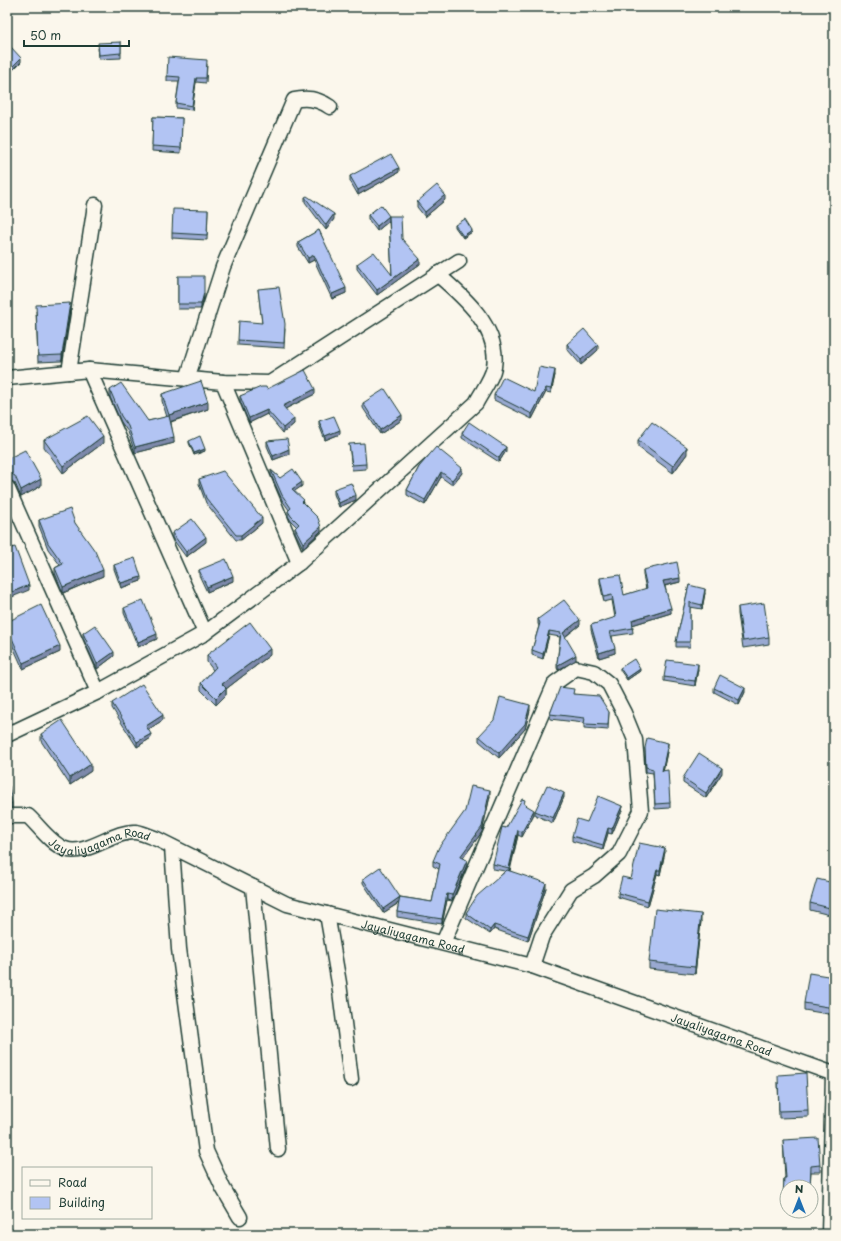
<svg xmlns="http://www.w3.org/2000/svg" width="841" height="1241" viewBox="0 0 841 1241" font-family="'Playpen Sans',sans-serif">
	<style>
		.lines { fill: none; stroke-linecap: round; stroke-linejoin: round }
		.street-casing { stroke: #1f3d34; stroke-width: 17 }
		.street { stroke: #fbf7ec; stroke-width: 14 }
		.wall { fill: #99a9d1; stroke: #1f3d34 }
		.shaded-wall { fill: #7d89aa; stroke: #1f3d34 }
		.building { fill: #b2c4f3; stroke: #1f3d34 }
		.labels { text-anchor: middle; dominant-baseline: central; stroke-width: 4; stroke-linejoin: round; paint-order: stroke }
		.street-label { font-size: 11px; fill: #1f3d34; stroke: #fbf7ec }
	</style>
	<rect width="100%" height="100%" fill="#fbf7ec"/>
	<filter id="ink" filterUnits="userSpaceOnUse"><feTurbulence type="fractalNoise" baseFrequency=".025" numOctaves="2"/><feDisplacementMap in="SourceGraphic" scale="8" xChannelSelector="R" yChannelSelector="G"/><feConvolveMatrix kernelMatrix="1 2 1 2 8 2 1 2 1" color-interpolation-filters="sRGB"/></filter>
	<g filter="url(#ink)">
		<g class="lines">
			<!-- street casing -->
			<g class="street-casing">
				<g id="street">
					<polyline points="89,370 205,633"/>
					<polyline points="69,372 95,205"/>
					<polyline points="7,378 89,370 223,382 270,383 459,261"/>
					<path d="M187,379L223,267L294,100C307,97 319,99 330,107"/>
					<polyline points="223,382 299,563"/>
					<polyline points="7,487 98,692"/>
					<path d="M7,735L98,692L205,633L299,563L476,403C481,393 492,379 494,367C500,328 464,297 437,274"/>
					<path id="s1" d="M7,816H28C39,826 50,843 65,849C86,857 114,830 136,832C143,833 151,837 157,839L287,904L532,966L834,1074"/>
					<polyline points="172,847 179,949 206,1151 223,1188 240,1217"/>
					<polyline points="253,887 278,1149"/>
					<polyline points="327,914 339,983 351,1079"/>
					<polyline points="443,943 555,683 576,668 594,672 609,684 624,713 635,740 641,811 619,854 594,876 571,890 542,936 532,966"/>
					<polyline points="829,1234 833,1074"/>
				</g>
			</g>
			<!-- street -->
			<use href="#street" class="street"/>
		</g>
		<!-- wall -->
		<g class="wall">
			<polygon points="121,42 121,58 99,59 98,48"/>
			<polygon points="7,50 21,62 9,74 7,72"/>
			<polygon points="207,64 206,83 196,82 192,110 176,108 176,103 179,81 167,81 167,76"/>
			<polygon points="153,117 182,118 181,153 152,151"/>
			<polygon points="399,172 358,195 350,181 350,176"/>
			<polygon points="305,197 334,219 326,230 305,202"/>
			<polygon points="445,200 425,217 417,207 417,202"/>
			<polygon points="381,205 402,239 420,264 377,295 357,269 357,264 392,275 389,221 377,231 368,219 368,215"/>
			<polygon points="208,210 207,240 172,238 172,233"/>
			<polygon points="455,225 472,232 463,238 455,227"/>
			<polygon points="319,230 346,293 332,299 314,260 308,263 298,247 298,242"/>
			<polygon points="178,276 204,297 201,309 178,309"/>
			<polygon points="258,289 285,329 284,348 238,345 238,340 262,323"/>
			<polygon points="70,309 62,361 38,362 36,311"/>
			<polygon points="567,344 598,350 581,365 567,349"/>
			<polygon points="555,375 551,393 546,392 532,419 494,400 494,395 534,392"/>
			<polygon points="267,389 315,394 285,409 294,424 283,433 267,414 249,423 240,401 240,396"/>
			<polygon points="110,390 148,421 167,417 162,401 162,394 208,409 171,422 174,443 135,453 128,432 121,422 110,397"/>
			<polygon points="363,403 402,420 380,434 363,408"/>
			<polygon points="319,421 340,434 325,440 319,425"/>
			<polygon points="462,433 506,451 499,462 462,438"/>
			<polygon points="44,440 103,443 63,473 44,447"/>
			<polygon points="638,440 687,454 673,473 638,447"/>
			<polygon points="189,441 205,451 194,455 189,443"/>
			<polygon points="267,441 289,454 273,460 267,446"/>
			<polygon points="349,444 366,464 366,469 352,470"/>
			<polygon points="7,459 41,486 21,497 15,483 7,478"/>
			<polygon points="419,467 462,473 452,485 441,477 425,505 407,495 407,490"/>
			<polygon points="271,470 280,478 302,486 294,491 304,504 321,531 303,548 295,532 295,528 297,527 291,521 288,516 288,511 289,510 282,500 271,475"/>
			<polygon points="199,479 262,523 241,540 236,540 206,503 199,484"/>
			<polygon points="334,489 356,500 339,507 334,494"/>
			<polygon points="39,520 75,523 103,576 63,593 55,573 55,568 60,565 48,549 39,526"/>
			<polygon points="172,533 206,542 186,557 172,538"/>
			<polygon points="114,565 141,581 121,588 114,569"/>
			<polygon points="199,570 233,581 207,592 199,575"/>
			<polygon points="643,570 680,582 665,586 671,613 632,625 633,633 612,636 615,653 599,658 591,630 591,625 615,618 612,600 604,602 600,583 600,578 624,595 646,589 643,575"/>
			<polygon points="689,585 705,593 702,609 690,607 690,647 676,647 676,642"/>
			<polygon points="738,607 769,637 769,644 743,648 738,614"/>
			<polygon points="124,608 157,639 138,647 124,613"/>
			<polygon points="538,619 580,625 565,637 576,660 558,670 557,668 557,663 560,637 549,635 543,659 532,655 532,650 539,626 538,624"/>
			<polygon points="7,622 60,652 23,669 7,633"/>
			<polygon points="83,633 114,656 97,669 83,638"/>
			<polygon points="207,655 270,655 226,689 226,695 216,705 201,690 201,683 213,670 207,662"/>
			<polygon points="620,668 640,671 627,680 620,670"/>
			<polygon points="698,669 695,686 664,681 664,677"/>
			<polygon points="714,688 745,692 739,705 714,692"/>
			<polygon points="574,694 609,712 608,730 584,728 584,723 550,719 550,714"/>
			<polygon points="112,703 163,720 148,729 151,738 137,747 112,708"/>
			<polygon points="530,710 525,729 499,758 479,741 479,736"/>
			<polygon points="41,734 91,771 70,785 41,741"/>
			<polygon points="668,747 663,771 670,803 670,808 655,809 653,773 646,772 645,748"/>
			<polygon points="722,773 706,798 683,783 683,778"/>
			<polygon points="490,796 482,832 463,858 467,865 452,901 447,900 442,924 397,917 397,912 399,903 383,913 363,883 363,879 400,897 432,902 439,869 433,866 433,861"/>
			<polygon points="564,797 553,823 535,815 535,811"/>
			<polygon points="525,805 534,814 522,837 518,835 510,871 546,888 528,941 494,929 490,934 466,918 466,913 505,871 493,869 493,864 506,828"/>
			<polygon points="622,810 612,834 608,833 603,850 572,841 572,836 587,822"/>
			<polygon points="665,852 660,875 657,874 648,906 618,897 618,893 631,879"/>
			<polygon points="834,883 834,916 810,910 810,903"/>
			<polygon points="701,921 695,974 649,969 649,962"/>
			<polygon points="834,977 834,1015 804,1010 804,1003"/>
			<polygon points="778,1082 808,1110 808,1117 779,1118"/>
			<polygon points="783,1140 820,1165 820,1172 811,1172 810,1187 787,1187 787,1203 783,1203 784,1178 785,1178"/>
		</g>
		<!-- shaded-wall -->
		<g class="shaded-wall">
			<polygon points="21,58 21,62 9,74 9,70"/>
			<polygon points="196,78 196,82 192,110 192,106"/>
			<polygon points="399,168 399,172 358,195 358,190"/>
			<polygon points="445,195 445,200 425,217 425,212"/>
			<polygon points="334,214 334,219 326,230 326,225"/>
			<polygon points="389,216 389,221 377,231 377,226"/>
			<polygon points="472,230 472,232 463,238 463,236"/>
			<polygon points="314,255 314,260 308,263 308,258"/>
			<polygon points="420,259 420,264 377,295 377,290"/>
			<polygon points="346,288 346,293 332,299 332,294"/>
			<polygon points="204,293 204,297 201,309 201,304"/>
			<polygon points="70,303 70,309 62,361 62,355"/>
			<polygon points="598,345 598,350 581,365 581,360"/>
			<polygon points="555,370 555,375 551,393 551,389"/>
			<polygon points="546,388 546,392 532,419 532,414"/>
			<polygon points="315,389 315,394 283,410 283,406"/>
			<polygon points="208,402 208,409 169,422 169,415"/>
			<polygon points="267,410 267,414 249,423 249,418"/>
			<polygon points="402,415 402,420 380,434 380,430"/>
			<polygon points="294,419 294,424 283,433 283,428"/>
			<polygon points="340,430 340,434 325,440 325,436"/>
			<polygon points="103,436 103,443 63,473 63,466"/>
			<polygon points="174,437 174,443 135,453 135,447"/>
			<polygon points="506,447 506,451 499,462 499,458"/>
			<polygon points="687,447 687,454 673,473 673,466"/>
			<polygon points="205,449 205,451 194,455 194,453"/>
			<polygon points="289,449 289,454 273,460 273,456"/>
			<polygon points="462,468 462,473 452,485 452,480"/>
			<polygon points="441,472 441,477 425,505 425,500"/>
			<polygon points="41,479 41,486 21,497 21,490"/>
			<polygon points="302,482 302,486 292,493 292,489"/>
			<polygon points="356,495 356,500 339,507 339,503"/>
			<polygon points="262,518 262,523 241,540 241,535"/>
			<polygon points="321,527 321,531 303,548 303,543"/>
			<polygon points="206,537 206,542 186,557 186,552"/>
			<polygon points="103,570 103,576 63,593 63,587"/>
			<polygon points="233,576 233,581 207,592 207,587"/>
			<polygon points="141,577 141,581 121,588 121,583"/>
			<polygon points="680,578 680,582 663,586 663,581"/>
			<polygon points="29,585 29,590 7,599 7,594"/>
			<polygon points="705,589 705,593 702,609 702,605"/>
			<polygon points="671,608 671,613 632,625 632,620"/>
			<polygon points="580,620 580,625 563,638 563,633"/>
			<polygon points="549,631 549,635 543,659 543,654"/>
			<polygon points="157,634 157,639 138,647 138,642"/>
			<polygon points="60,646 60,652 23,669 23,663"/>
			<polygon points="615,648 615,653 599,658 599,653"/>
			<polygon points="270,649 270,655 226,689 226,695 216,705 216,698 222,684"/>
			<polygon points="114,652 114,656 97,669 97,664"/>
			<polygon points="576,655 576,660 558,670 558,665"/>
			<polygon points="698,664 698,669 695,686 695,681"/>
			<polygon points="640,669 640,671 627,680 627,678"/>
			<polygon points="745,688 745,692 739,705 739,700"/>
			<polygon points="530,705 530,710 525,729 499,758 499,753"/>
			<polygon points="163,715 163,720 146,731 146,726"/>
			<polygon points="151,734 151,738 137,747 137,742"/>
			<polygon points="668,743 668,747 662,776 662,771"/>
			<polygon points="91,764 91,771 70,785 70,778"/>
			<polygon points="722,768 722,773 706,798 706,793"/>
			<polygon points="490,790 490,796 482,832 460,862 460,857"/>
			<polygon points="564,793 564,797 553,823 553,818"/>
			<polygon points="12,803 12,808 7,809 7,804"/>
			<polygon points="622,806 622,810 612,834 612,829"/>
			<polygon points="534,810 534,814 522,837 522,832"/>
			<polygon points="608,828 608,833 603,850 603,845"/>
			<polygon points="518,830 518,835 509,872 509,868"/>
			<polygon points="665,848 665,852 660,875 660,870"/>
			<polygon points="467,860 467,865 452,901 452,895"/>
			<polygon points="657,870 657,874 648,906 648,901"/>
			<polygon points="546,883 546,888 528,941 528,936"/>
			<polygon points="447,894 447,900 442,924 442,919"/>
			<polygon points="400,897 400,902 383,913 383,909"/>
			<polygon points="701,914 701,921 695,974 695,967"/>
			<polygon points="494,925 494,929 490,934 490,930"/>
		</g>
		<!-- building -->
		<g class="building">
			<polygon points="121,42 121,53 99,55 98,43"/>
			<polygon points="10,46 21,58 9,70 7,67 7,50"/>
			<polygon points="168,57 207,60 206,78 196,78 192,106 176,103 180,77 167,76"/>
			<polygon points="153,117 182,118 181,148 152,146"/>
			<polygon points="391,154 399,168 358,190 350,176"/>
			<polygon points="437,185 445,195 425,212 417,202"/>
			<polygon points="307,196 334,214 326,225 305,197"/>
			<polygon points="381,205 389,216 377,226 368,215"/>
			<polygon points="173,209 208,210 207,235 172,233"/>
			<polygon points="389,216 401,216 402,239 420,259 377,290 357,264 374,252 392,275"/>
			<polygon points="465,219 472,230 463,236 455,225"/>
			<polygon points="319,230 346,288 332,294 314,255 308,258 298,242"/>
			<polygon points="178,276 204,276 204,293 201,304 178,304"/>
			<polygon points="279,287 285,324 284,343 238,340 239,321 262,323 258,289"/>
			<polygon points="70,303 62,355 38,356 36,305"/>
			<polygon points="584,329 598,345 581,360 567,344"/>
			<polygon points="539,367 555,370 551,389 546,388 532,414 494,395 503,377 534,392"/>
			<polygon points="305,370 315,389 283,406 294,419 283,428 267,410 249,418 240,396 261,387 266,387 267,389"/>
			<polygon points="201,381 208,402 169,415 162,394"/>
			<polygon points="121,383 148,421 169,416 174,437 135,447 128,426 121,416 110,390"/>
			<polygon points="385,389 402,415 380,430 363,403"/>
			<polygon points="88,416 103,436 63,466 44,440"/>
			<polygon points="334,416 340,430 325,436 319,421"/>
			<polygon points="469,422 506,447 499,458 462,433"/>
			<polygon points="652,422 687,447 673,466 638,440"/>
			<polygon points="200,436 205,449 194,453 189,441"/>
			<polygon points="287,439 289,449 273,456 267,441"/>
			<polygon points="364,443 366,464 352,465 349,444"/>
			<polygon points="436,447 462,468 452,480 441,472 425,500 407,490 419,467"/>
			<polygon points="25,450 41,479 21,490 15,476 7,471 7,459"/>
			<polygon points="293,469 302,482 292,489 304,500 302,502 318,518 321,527 303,543 295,528 299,524 291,516 288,511 291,508 282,495 271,470 280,478"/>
			<polygon points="223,471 262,518 241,535 236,535 206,498 199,479"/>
			<polygon points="351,483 356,495 339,503 334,489"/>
			<polygon points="70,509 75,523 95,551 103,570 63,587 55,568 63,564 48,543 39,520"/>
			<polygon points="192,519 206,537 186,552 172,533"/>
			<polygon points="15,547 29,585 7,594 7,549"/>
			<polygon points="135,558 141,577 121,583 114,565"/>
			<polygon points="226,559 233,576 207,587 199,570"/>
			<polygon points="677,562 680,578 663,581 671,608 632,620 633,628 610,632 615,648 599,653 591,625 616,617 612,595 604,597 600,578 620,575 624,595 647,588 643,570"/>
			<polygon points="689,585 705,589 702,605 690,602 690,642 676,642"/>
			<polygon points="143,600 157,634 138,642 124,608"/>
			<polygon points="564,600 580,620 563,633 576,655 558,665 557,663 561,633 549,631 543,654 532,650 540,623 538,619"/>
			<polygon points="764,603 769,637 743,641 738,607"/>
			<polygon points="41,605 60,646 23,663 7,627 7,622"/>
			<polygon points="250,622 270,649 222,684 226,688 216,698 201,683 216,667 207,655"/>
			<polygon points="95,625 114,652 97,664 83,633"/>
			<polygon points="634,659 640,669 627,678 620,668"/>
			<polygon points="667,660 698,664 695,681 664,677"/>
			<polygon points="720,675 745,688 739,700 714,688"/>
			<polygon points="142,684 163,715 146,726 151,734 137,742 112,703"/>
			<polygon points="560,687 574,689 573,694 599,696 609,712 608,725 584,724 585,718 550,714"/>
			<polygon points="500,697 530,705 525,724 499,753 479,736 494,720"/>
			<polygon points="62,720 91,764 70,778 41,734"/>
			<polygon points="647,738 668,743 662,771 668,770 670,803 655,804 653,769 646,767 645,748"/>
			<polygon points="699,753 722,768 706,793 683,778"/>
			<polygon points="547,785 564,793 553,818 535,811"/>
			<polygon points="7,786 9,786 12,803 7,804"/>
			<polygon points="471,786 490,790 482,827 460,857 467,860 452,895 447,894 442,919 397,912 400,897 432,902 440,864 433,861 439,847 465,811"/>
			<polygon points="598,796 622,806 612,829 608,828 603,845 572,836 577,819 587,822"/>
			<polygon points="522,799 525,800 524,804 534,810 522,832 518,830 509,868 493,864 502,827 506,828"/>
			<polygon points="639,843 665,848 660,870 657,870 648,901 618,893 622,877 631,879"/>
			<polygon points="380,867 400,897 383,909 363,879"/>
			<polygon points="507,870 546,883 528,936 494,925 490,930 466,913 477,896"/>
			<polygon points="817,879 834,883 834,909 810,903"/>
			<polygon points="655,909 701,914 695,967 649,962"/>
			<polygon points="809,973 834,977 834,1008 804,1003"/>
			<polygon points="806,1073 808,1110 779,1111 778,1075"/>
			<polygon points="818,1138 820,1165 811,1166 810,1187 787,1187 787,1197 783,1196 784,1178 786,1178 783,1140"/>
		</g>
	</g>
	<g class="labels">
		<!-- street labels -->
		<g class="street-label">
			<text stroke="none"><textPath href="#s1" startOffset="107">Jayaliyagama Road</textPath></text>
			<text stroke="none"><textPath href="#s1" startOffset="443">Jayaliyagama Road</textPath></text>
			<text stroke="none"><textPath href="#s1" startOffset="767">Jayaliyagama Road</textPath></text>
		</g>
	</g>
	<!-- margin -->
	<rect width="841" height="1241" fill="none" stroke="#fbf7ec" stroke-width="24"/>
	<rect x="12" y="12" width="817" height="1217" fill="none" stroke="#1f3d34" stroke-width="1.5" filter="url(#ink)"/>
	<!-- legend -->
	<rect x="22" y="1167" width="130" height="52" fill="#fbf7ec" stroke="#a3ada2"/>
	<rect x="30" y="1180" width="20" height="6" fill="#fbf7ec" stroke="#a3ada2"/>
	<text x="58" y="1187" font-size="12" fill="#1f3d34">Road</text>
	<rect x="30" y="1197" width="20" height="12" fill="#b2c4f3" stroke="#a3ada2"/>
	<text x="58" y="1207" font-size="12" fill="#1f3d34">Building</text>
	<!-- north arrow -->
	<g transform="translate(799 1199)"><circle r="19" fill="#fbf7ec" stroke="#a3ada2"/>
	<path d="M0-3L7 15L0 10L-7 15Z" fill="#1f6fb2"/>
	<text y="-6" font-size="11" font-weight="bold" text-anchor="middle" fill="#1f3d34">N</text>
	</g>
	<!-- scale -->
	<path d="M24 40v6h105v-6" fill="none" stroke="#1f3d34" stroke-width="2"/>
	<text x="30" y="40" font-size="12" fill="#1f3d34" stroke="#fbf7ec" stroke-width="3" paint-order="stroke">50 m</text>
</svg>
